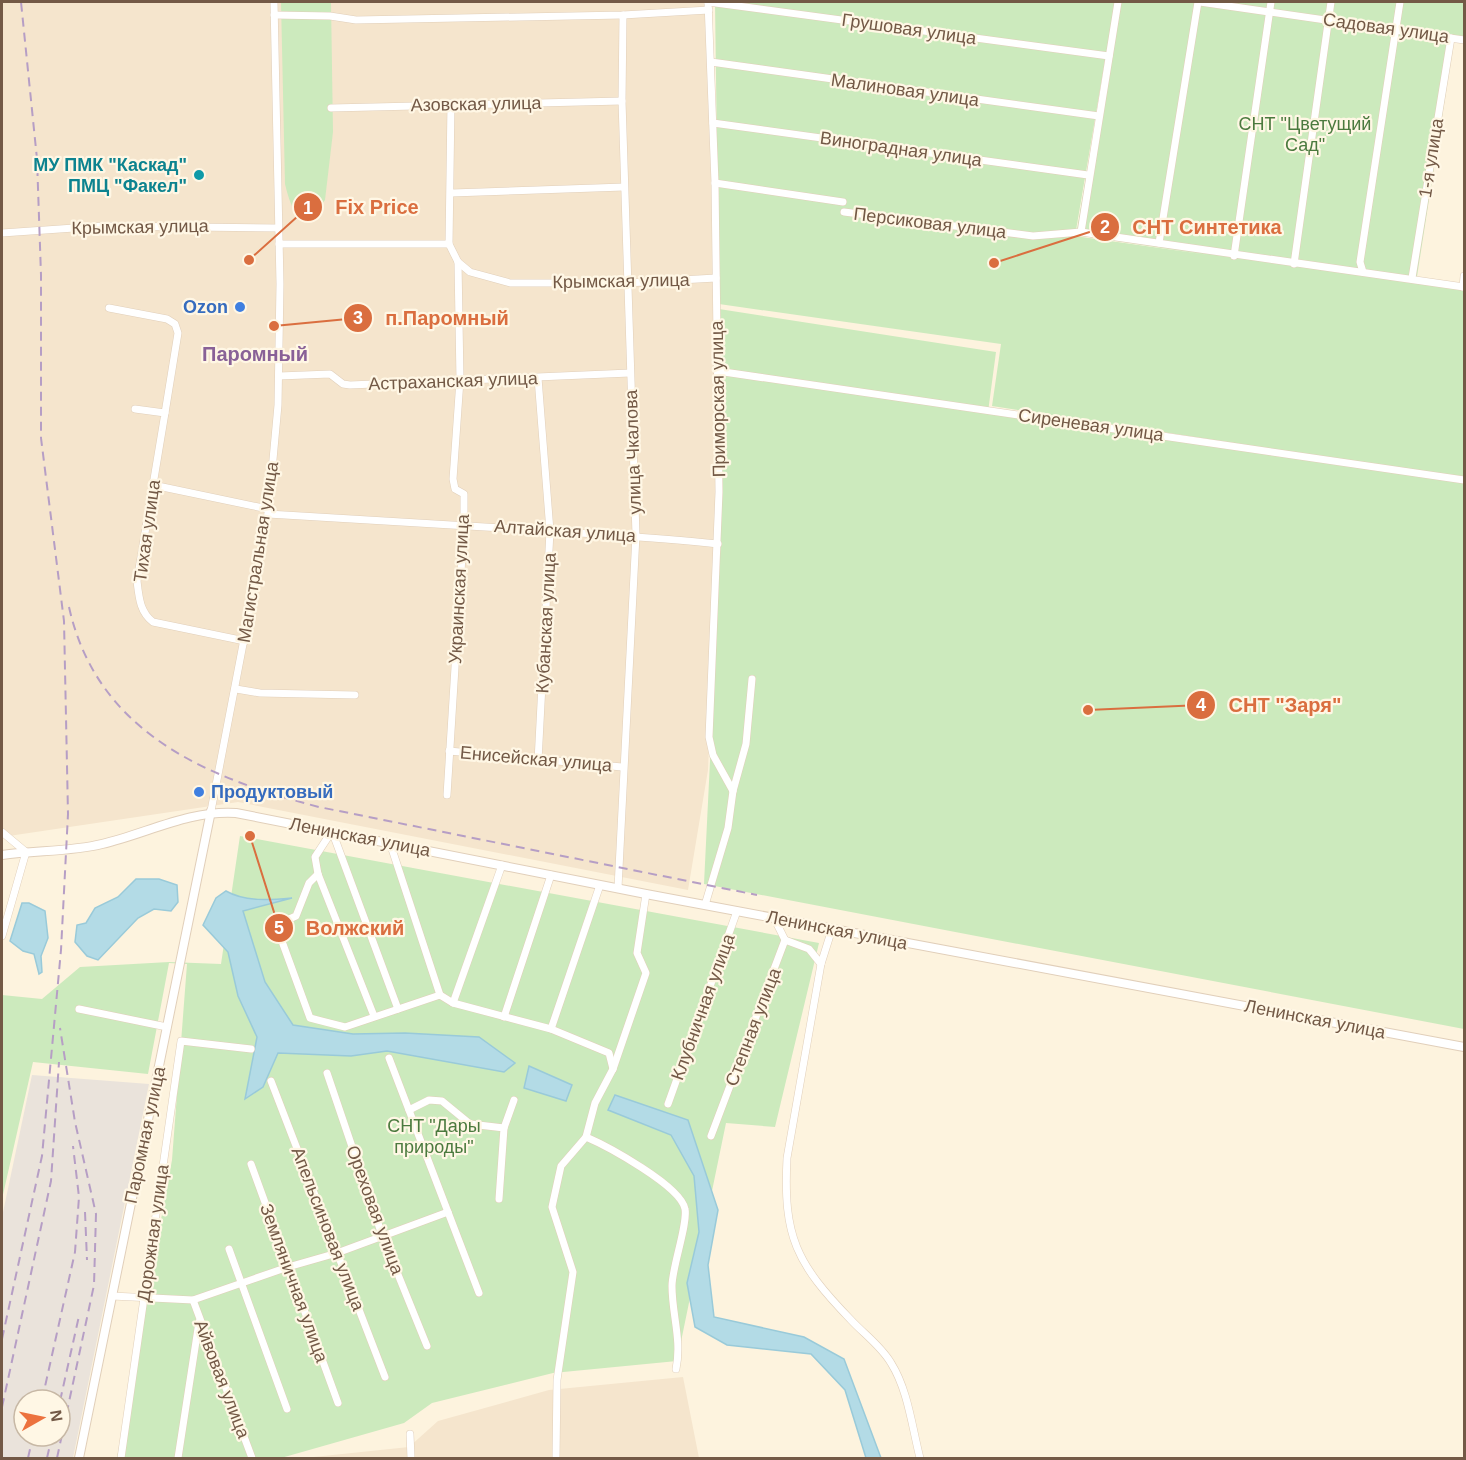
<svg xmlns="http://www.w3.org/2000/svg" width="1466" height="1460" viewBox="0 0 1466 1460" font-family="Arial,sans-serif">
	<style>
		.residential { fill: #f5e5cd }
		.industrial { fill: #eae3db; fill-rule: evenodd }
		.green { fill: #cceabd }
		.water { fill: #b3dbe6; stroke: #99cad9; stroke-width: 1.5 }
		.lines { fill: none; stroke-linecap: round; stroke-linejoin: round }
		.minor-casing { stroke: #e1cfba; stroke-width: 8 }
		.tertiary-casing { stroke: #e1cfba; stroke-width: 10 }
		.minor { stroke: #fff; stroke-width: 7 }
		.tertiary { stroke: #fff; stroke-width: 8 }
		.rail { stroke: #b69ec5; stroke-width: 2; stroke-dasharray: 9 6; stroke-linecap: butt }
		.culture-dot { fill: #0f9aa8; stroke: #fff7e5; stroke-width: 2 }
		.shop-dot { fill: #3f7fe0; stroke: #fff7e5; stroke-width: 2 }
		.labels { text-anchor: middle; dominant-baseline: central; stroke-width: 4.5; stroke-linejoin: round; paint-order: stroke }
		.street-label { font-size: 18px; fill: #735946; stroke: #fff7e5 }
		.park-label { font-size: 18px; fill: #4b7a3e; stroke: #fff7e5 }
		.culture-label { font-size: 18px; font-weight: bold; fill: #0d838f; stroke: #fff7e5; text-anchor: end }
		.shop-label { font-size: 18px; font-weight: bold; fill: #366cbe; stroke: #fff7e5; text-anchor: end }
		.neighbourhood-label { font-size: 20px; font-weight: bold; fill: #896197; stroke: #fff7e5 }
		.leader { fill: none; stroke: #da6e3f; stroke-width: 2 }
		.callout-dot { fill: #da6e3f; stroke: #fff7e5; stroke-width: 2 }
		.mark-label { font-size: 18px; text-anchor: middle; font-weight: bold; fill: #fff }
		.callout-label { font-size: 20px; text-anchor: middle; font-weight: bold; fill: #da6e3f; stroke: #fff7e5; stroke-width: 4.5; stroke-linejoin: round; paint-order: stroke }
	</style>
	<rect width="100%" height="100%" fill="#fdf3de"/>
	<!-- residential -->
	<g class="residential">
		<polygon points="2,2 712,2 718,541 708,770 688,890 238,802 2,837"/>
		<polygon points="683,1377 699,1458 304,1458 409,1447 438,1421 549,1390"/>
	</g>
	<!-- industrial -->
	<path class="industrial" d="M32,1075L149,1084L73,1458H2V1217ZM24,1400H60V1436H24Z"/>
	<!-- green -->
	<g class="green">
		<path d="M281,2H331L333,132L325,200L308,223C293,216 289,200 285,184Z"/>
		<polygon points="715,2 1115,2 1075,236 1209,255 1076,235 1116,2 1464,2 1464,40 1454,40 1416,283 1464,290 1464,478 992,406 1001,344 719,304"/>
		<polygon points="719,309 996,352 988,412 1464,481 1464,1029 704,884 721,536"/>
		<polygon points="240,836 819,943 775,1127 726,1123 677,1361 553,1373 432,1403 404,1423 281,1458 117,1458 172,1160 187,964 169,963 148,1074 33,1062 2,1199 2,995 42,999 80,967 169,962 221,964"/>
	</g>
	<!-- water -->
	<g class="water">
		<polygon points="136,879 159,879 177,885 178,902 171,911 154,909 138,918 98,960 87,956 75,942 77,925 86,923 95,908 118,897"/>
		<path d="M226,891C245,902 270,900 292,898L243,911L265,982L293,1025L353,1034L405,1033L479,1037L515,1063L504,1072L387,1051L351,1056L278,1053L263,1087L245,1099L257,1037L238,996L228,952L203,925L216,898Z"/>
		<polygon points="22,903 29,903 45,911 48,938 41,956 42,972 39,974 34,954 23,951 10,941"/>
		<polygon points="529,1066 572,1085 566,1101 524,1088"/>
		<polygon points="615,1095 688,1120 718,1210 708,1265 714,1317 804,1337 844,1359 881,1458 866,1458 845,1390 811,1354 727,1345 695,1327 687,1283 699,1232 694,1176 671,1135 608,1110"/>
	</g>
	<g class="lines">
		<!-- minor casing -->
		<g class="minor-casing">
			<g id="minor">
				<polyline points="708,2 715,183 719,492 709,737 713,755 733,791"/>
				<polyline points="708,2 1109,56"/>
				<polyline points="1200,2 1464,40"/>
				<polyline points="274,15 330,16 356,20 623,15 709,10"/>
				<polyline points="711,62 1099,116"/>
				<polyline points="331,108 622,101"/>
				<polyline points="713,123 1088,175"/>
				<polyline points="715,183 843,202"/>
				<polyline points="452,193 624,187"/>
				<polyline points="844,212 1033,236 1081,232 1464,287"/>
				<polyline points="1081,232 1118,2"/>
				<polyline points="2,233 103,226 278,228"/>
				<polyline points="1159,243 1198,2"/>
				<polyline points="279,244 449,244"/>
				<polyline points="1234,256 1271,2"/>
				<polyline points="458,262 470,272 510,283 627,283 716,278"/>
				<polyline points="1294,264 1331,2"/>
				<polyline points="1363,272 1360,262 1400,2"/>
				<polyline points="1412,278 1451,38"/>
				<polyline points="1463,287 1464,276"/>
				<polyline points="109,308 167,319 175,324 178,333 165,413"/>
				<polyline points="717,371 1464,480"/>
				<polyline points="279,376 330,374 343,384 350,385 630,373"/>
				<polyline points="538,378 550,531 538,761"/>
				<path d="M135,409L165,413L137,581C139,598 140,612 153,622L245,641"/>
				<polyline points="153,485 268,509"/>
				<path d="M268,514C362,519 456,525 550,531C606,535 662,538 718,544"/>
				<polyline points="236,689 260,693 355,695"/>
				<polyline points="449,751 622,767"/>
				<polyline points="447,795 464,524 464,494 455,489 453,479 460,380 458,262 449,244 451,103"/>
				<polyline points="211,811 268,514 278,405 280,284 274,2"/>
				<polyline points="332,831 315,857 318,874 374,1016"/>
				<polyline points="332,831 398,1009"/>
				<polyline points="2,832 26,852 2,936"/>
				<polyline points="390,843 440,995"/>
				<polyline points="318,874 309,883 296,916 276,925 310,1018 345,1027 440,995 453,1003 551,1029 609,1053 613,1069"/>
				<polyline points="618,888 636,535 622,101 623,15"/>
				<polyline points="705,905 728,828 733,791 746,744 752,679"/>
				<polyline points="785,940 809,949 821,964 832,929"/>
				<path d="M821,964L787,1158C783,1237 796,1263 851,1320C864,1334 881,1346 891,1363C908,1390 912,1427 920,1458"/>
				<polyline points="453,1003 502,865"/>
				<polyline points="79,1009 167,1027"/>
				<polyline points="504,1017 551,875"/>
				<polyline points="551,1029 600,885"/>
				<polyline points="389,1058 479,1293"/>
				<polyline points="327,1073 382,1235 427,1346"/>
				<polyline points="271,1081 385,1377"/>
				<polyline points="668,1104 737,911"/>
				<polyline points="409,1110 429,1100 442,1101 470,1124 504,1128 499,1199"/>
				<polyline points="504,1128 514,1100"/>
				<polyline points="711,1136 785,940 774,918"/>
				<path d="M586,1137C607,1146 681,1186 685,1209C688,1224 672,1267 672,1286C672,1315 682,1340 676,1369"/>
				<polyline points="251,1164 338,1403"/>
				<polyline points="229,1249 287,1409"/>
				<polyline points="112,1296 193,1300 288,1267 337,1253 448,1212"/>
				<polyline points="193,1300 252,1458"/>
				<polyline points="410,1434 411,1458"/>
				<polyline points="121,1458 181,1041 251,1049"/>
				<polyline points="178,1458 199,1322"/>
				<polyline points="556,1458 557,1380 573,1272 552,1207 561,1166 586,1137 595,1103 613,1069 646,973 637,953 646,894"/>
			</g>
		</g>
		<!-- tertiary casing -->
		<g class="tertiary-casing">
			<g id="tertiary">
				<path d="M2,855C35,850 70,852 102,844C148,833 189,810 236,813L646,894L1464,1047"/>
				<polyline points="79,1458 211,811"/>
			</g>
		</g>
		<!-- minor -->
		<use href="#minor" class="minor"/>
		<!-- tertiary -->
		<use href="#tertiary" class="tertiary"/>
		<!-- rail -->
		<g class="rail">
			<path d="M69,607C97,733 207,778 319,807L757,895"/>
			<polyline points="85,1212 87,1260"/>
			<polyline points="2,1339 42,1156 61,950 68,814 64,621 41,438 41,275 37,159 21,2"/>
			<polyline points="42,1400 75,1252 79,1197 73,1146"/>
			<polyline points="60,1401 79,1316"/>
			<polyline points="2,1407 51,1181 59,1062"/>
			<polyline points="28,1458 33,1436"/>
			<polyline points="47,1458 52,1436"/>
			<polyline points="57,1458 94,1285 96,1214 75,1122 60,1028"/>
		</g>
	</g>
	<!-- markers -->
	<circle class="culture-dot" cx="199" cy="175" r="6"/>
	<g class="shop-dot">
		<circle cx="240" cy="307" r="6"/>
		<circle cx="199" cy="792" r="6"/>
	</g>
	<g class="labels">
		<!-- street labels -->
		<g class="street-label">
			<text transform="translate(1386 28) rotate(8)">Садовая улица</text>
			<text transform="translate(909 29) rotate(8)">Грушовая улица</text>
			<text transform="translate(905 90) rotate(8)">Малиновая улица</text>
			<text transform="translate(476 104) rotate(-1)">Азовская улица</text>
			<text transform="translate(901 149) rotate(8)">Виноградная улица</text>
			<text transform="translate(1431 158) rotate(-81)">1-я улица</text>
			<text transform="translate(930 223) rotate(7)">Персиковая улица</text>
			<text transform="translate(140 227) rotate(-1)">Крымская улица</text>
			<text transform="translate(621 281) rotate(-1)">Крымская улица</text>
			<text transform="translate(453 381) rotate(-2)">Астраханская улица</text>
			<text transform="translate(718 399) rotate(-91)">Приморская улица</text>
			<text transform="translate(1091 425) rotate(8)">Сиреневая улица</text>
			<text transform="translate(633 452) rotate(-92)">улица Чкалова</text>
			<text transform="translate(147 531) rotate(-82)">Тихая улица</text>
			<text transform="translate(565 531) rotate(4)">Алтайская улица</text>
			<text transform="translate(258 552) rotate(-81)">Магистральная улица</text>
			<text transform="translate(459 589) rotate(-87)">Украинская улица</text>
			<text transform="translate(546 623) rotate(-87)">Кубанская улица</text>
			<text transform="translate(536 759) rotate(5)">Енисейская улица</text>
			<text transform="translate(360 837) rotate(11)">Ленинская улица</text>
			<text transform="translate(837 930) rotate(11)">Ленинская улица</text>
			<text transform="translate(703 1007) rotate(-70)">Клубничная улица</text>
			<text transform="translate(1315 1019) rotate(11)">Ленинская улица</text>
			<text transform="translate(753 1027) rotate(-69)">Степная улица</text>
			<text transform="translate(145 1135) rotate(-78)">Паромная улица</text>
			<text transform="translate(375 1210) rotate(70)">Ореховая улица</text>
			<text transform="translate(328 1229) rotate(69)">Апельсиновая улица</text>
			<text transform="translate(153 1233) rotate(-82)">Дорожная улица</text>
			<text transform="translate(294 1283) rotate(70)">Земляничная улица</text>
			<text transform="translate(222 1379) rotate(69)">Айвовая улица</text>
		</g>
		<!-- park labels -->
		<g class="park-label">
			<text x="1305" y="124">СНТ "Цветущий<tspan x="1305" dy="21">Сад"</tspan></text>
			<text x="434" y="1126">СНТ "Дары<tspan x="434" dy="21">природы"</tspan></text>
		</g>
		<!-- culture labels -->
		<g class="culture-label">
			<text x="187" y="165">МУ ПМК "Каскад"<tspan x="187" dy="21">ПМЦ "Факел"</tspan></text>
		</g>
		<!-- shop labels -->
		<g class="shop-label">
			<text x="228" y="307">Ozon</text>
			<text x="211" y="792" text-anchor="start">Продуктовый</text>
		</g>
		<!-- neighbourhood labels -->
		<g class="neighbourhood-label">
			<text x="255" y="354">Паромный</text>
		</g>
	</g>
	<!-- callouts -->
	<path class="leader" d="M249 260L308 207M994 263L1105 227M274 326L358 318M1088 710L1201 705M250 836L279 928"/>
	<g class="callout-dot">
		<circle cx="249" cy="260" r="6"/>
		<circle cx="994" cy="263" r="6"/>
		<circle cx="274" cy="326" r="6"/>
		<circle cx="1088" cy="710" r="6"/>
		<circle cx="250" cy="836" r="6"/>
		<circle cx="308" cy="207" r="15"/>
		<circle cx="1105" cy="227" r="15"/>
		<circle cx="358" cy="318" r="15"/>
		<circle cx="1201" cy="705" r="15"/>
		<circle cx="279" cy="928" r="15"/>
	</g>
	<g class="mark-label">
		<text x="308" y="214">1</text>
		<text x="1105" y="233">2</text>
		<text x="358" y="324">3</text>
		<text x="1201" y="711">4</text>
		<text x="279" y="934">5</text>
	</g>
	<g class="callout-label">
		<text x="377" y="214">Fix Price</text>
		<text x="1207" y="234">СНТ Синтетика</text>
		<text x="447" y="325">п.Паромный</text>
		<text x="1285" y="712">СНТ "Заря"</text>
		<text x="355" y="935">Волжский</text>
	</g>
	<!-- border -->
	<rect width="1466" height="1460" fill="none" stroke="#735946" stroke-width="6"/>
	<!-- north arrow -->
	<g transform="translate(42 1418) rotate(81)"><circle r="28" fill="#fff7e5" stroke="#c7b8a5" stroke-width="1.5"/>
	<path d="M0-4.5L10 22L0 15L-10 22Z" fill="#ec723e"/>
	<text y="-9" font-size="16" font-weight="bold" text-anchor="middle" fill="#735946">N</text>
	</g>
</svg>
